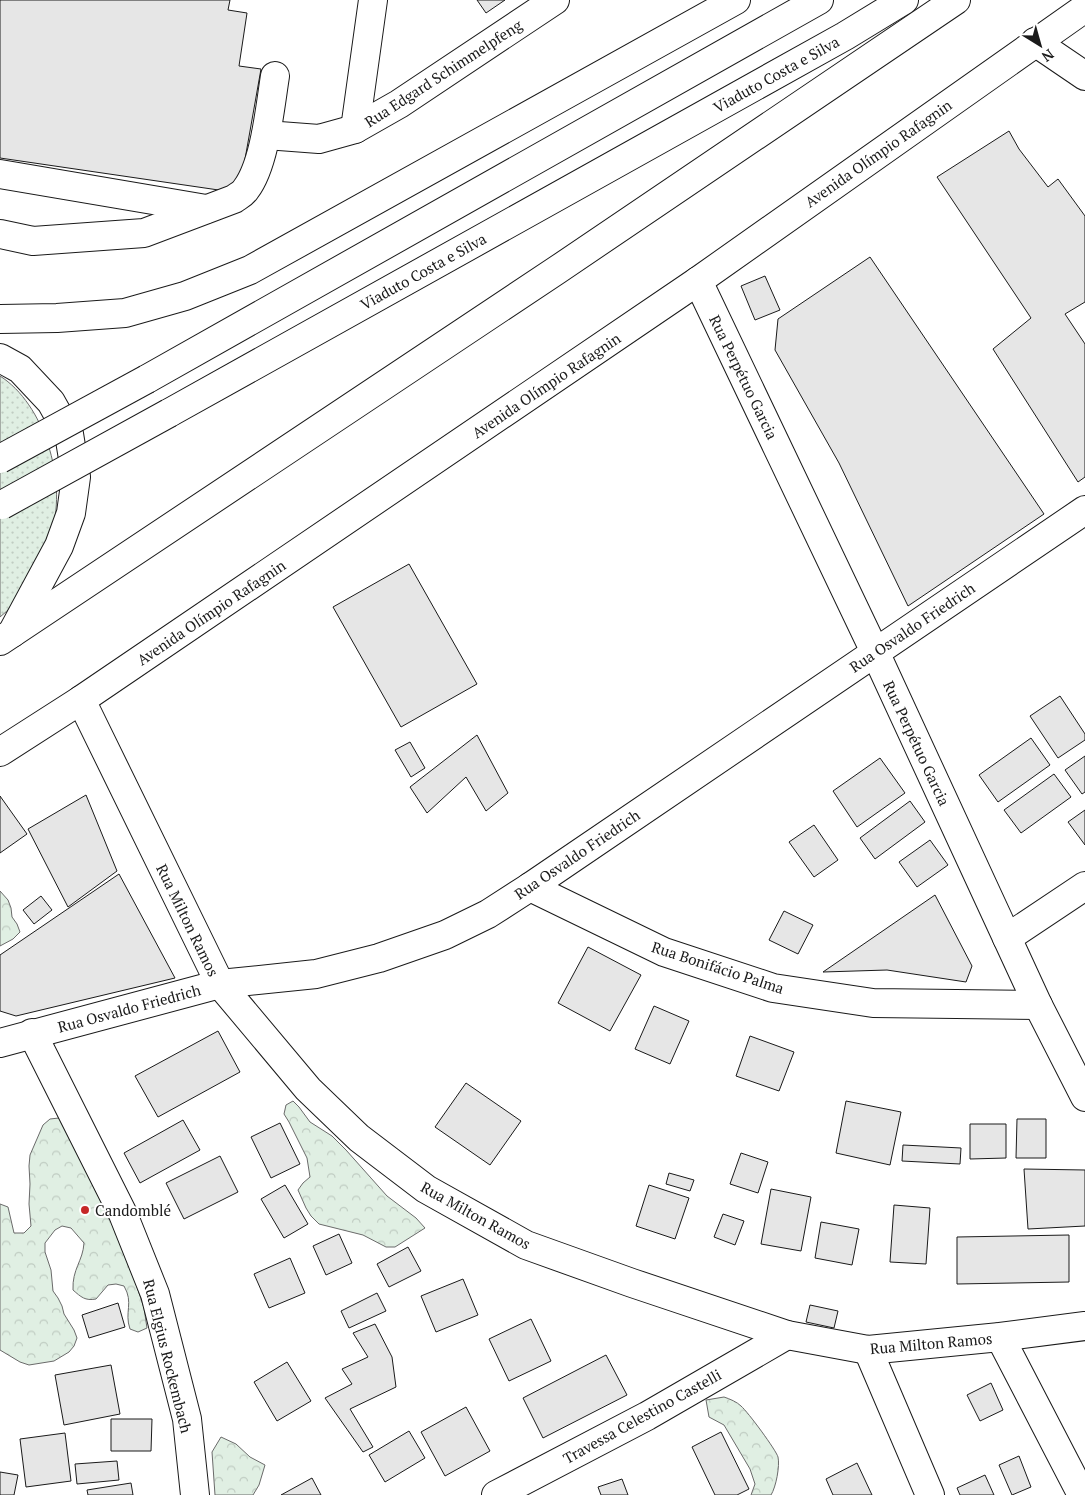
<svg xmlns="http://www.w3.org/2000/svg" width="1085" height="1495" viewBox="0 0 1085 1495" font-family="'PT Serif',serif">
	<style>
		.grass { fill: url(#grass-dots); stroke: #6a6a6a }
		.forest { fill: url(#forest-crowns); stroke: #6a6a6a }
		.building { fill: #e6e6e6; stroke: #1a1a1a }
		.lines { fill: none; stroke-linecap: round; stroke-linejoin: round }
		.minor-casing { stroke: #1a1a1a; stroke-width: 30 }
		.major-casing { stroke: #1a1a1a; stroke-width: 30 }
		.highway-casing { stroke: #1a1a1a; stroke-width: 30 }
		.minor { stroke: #fff; stroke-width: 28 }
		.major { stroke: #fff; stroke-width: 28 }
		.highway { stroke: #fff; stroke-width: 28 }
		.highway-bridge-casing { stroke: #1a1a1a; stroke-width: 30; stroke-linecap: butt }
		.highway-bridge { stroke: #fff; stroke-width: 28 }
		.poi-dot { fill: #c62828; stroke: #fff; stroke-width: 2 }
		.labels { text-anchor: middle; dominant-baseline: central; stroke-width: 4; stroke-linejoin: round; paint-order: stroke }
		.street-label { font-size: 15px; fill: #1a1a1a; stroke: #fff }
		.poi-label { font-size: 15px; fill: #1a1a1a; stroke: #fff; text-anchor: start }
	</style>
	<defs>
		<pattern id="grass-dots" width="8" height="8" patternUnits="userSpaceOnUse" patternTransform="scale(1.25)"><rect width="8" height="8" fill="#e0efe3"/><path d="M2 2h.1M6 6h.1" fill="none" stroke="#c0ccc2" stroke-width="1.8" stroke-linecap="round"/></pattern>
		<pattern id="forest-crowns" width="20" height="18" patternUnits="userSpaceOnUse" patternTransform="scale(1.25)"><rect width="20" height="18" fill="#e0efe3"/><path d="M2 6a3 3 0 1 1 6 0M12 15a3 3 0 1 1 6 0" fill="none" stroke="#c0ccc2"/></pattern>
	</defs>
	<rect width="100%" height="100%" fill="#fff"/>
	<!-- grass -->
	<path class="grass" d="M0,376C44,404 67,480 52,530C49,542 40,555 35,567C25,587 18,603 0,617Z"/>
	<!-- forest -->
	<g class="forest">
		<polygon points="0,891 8,900 11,908 12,917 17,924 20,932 13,939 0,946"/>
		<polygon points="293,1101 299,1107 310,1122 332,1136 346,1150 387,1196 416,1218 425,1228 395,1247 386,1247 363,1235 319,1224 311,1216 306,1208 298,1190 303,1183 310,1177 307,1158 289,1122 284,1114 286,1105"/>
		<path d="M59,1118L65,1125L79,1145L136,1278L137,1287L144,1308L147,1328L138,1332L130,1329C124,1312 134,1303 124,1286L116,1284L108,1285L96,1299C85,1301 81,1297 73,1290C72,1269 83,1261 84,1243L71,1228L62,1226L55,1230L45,1243V1252L51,1270L53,1291L58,1298L62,1306L64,1314L74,1330L77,1338L74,1346L69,1352L54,1361L29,1365L20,1362L0,1350V1204L8,1207L14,1233H24L31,1226L29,1204L30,1184L29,1166L30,1155L43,1125L50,1119Z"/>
		<path d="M724,1397C730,1399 737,1402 741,1406C748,1412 776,1450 778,1457C780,1466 776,1487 771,1495H751L755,1484L750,1469L724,1425L709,1417L706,1400Z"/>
		<polygon points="221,1437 236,1444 250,1457 265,1465 259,1485 253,1495 215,1495 212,1452"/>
	</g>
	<!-- building -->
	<g class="building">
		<polygon points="0,0 230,0 228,10 247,13 239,66 261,69 239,193 0,158"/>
		<polygon points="477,0 505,0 486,13"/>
		<polygon points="1009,131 1019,149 1048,187 1058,179 1085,216 1085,302 1065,314 1085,344 1085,477 1078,482 993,349 1031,318 937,177"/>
		<polygon points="870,257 1044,514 908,606 839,463 775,350 778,319"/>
		<polygon points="765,276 780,310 755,320 741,286"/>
		<polygon points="409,564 477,684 401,727 333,607"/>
		<polygon points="1060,696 1085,734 1085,740 1058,758 1030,716"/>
		<polygon points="477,735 508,793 486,811 466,777 427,813 410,787"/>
		<polygon points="1031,738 1050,765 998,802 979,775"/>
		<polygon points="410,742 425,768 411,777 395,750"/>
		<polygon points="1085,756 1085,792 1082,794 1065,770"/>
		<polygon points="880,758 905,793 857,827 833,791"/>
		<polygon points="1054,774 1071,797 1021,833 1004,810"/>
		<polygon points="86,795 117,871 68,907 28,829"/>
		<polygon points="0,796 27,834 0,853"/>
		<polygon points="910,801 925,822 875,859 860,838"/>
		<polygon points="1085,810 1085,845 1068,822"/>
		<polygon points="814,825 838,860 814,877 789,842"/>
		<polygon points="930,840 948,865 917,887 899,862"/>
		<polygon points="119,874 175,978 16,1016 0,1011 0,955"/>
		<polygon points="935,895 972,966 966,982 887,970 823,972"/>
		<polygon points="41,896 52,910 34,924 23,910"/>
		<polygon points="784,911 813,925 798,954 769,940"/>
		<polygon points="588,947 641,975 610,1031 558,1003"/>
		<polygon points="654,1006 689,1021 670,1064 635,1049"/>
		<polygon points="218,1031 240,1072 158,1117 135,1076"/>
		<polygon points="750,1036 794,1052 779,1091 736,1076"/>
		<polygon points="466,1083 521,1121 490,1165 435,1127"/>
		<polygon points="846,1101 901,1112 890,1165 836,1153"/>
		<polygon points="1017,1119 1046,1119 1046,1158 1016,1158"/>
		<polygon points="183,1120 200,1150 140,1183 124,1153"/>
		<polygon points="280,1123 300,1164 271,1178 251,1137"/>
		<polygon points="970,1124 1006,1124 1006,1158 970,1159"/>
		<polygon points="903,1145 961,1148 960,1164 902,1161"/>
		<polygon points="741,1153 768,1162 758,1193 730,1184"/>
		<polygon points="220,1156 238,1192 184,1219 166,1183"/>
		<polygon points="1024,1169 1085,1170 1085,1226 1028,1229"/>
		<polygon points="669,1173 694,1180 690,1191 666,1184"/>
		<polygon points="285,1185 308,1224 284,1238 261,1199"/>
		<polygon points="649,1185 689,1198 675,1239 636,1226"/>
		<polygon points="771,1189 811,1197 801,1251 761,1244"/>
		<polygon points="894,1205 930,1208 926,1264 890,1262"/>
		<polygon points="723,1214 744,1221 735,1245 714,1237"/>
		<polygon points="821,1222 859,1229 852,1265 815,1258"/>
		<polygon points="339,1234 352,1263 326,1275 313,1246"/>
		<polygon points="1069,1235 1069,1282 957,1284 957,1237"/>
		<polygon points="408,1247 421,1271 389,1287 377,1264"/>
		<polygon points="290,1258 305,1293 269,1308 254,1274"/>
		<polygon points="463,1279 478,1315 436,1332 421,1296"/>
		<polygon points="377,1293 386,1311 349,1328 341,1311"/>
		<polygon points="118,1303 125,1327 89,1338 82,1315"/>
		<polygon points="810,1305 838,1311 834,1328 806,1322"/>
		<polygon points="531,1319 551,1361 509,1381 489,1339"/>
		<polygon points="375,1324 392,1357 396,1387 350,1409 373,1447 363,1452 325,1398 352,1384 342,1369 368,1357 353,1333"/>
		<polygon points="606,1355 627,1395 543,1438 523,1398"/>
		<polygon points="287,1362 311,1401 277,1421 254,1382"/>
		<polygon points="111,1365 120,1414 64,1425 55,1375"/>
		<polygon points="991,1383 1003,1410 980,1421 967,1395"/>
		<polygon points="466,1407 490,1451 445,1476 421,1432"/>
		<polygon points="111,1419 152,1419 151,1451 111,1451"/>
		<polygon points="409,1431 425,1458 385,1482 369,1455"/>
		<polygon points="721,1432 749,1489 737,1495 715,1495 692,1447"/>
		<polygon points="65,1433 71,1481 26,1487 20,1439"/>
		<polygon points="1019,1456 1031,1487 1012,1495 999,1465"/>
		<polygon points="117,1461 119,1480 77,1484 75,1464"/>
		<polygon points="857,1463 872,1495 833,1495 826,1479"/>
		<polygon points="0,1472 18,1475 14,1495 0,1495"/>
		<polygon points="985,1475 994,1495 960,1495 957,1488"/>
		<polygon points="312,1478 321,1495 281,1495"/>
		<polygon points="622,1479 628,1495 601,1495 598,1487"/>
		<polygon points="131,1483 133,1495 88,1495 87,1490"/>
	</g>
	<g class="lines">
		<!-- minor casing -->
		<g class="minor-casing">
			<g id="minor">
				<polyline points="1035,42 1085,76"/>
				<polyline points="355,129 373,0"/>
				<polyline points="266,135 319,139 355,129 399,104 555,0"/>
				<polyline points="0,174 206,209"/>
				<path d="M0,234L33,241L144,233L234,199C238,196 243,194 246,189C265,164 270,107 275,76"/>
				<polyline points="698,281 875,652 1038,1005 1085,1097"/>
				<polyline points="81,700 220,984 308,1089 359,1138 426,1189 526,1245 632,1283 787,1335 868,1350 1000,1337 1085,1326"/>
				<polyline points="0,752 81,700 698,281 1085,8"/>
				<polyline points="530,887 664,952 773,988 873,1003 1038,1005"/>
				<polyline points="1007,938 1085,886"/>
				<polyline points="32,1033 123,1214 155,1294 187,1419 195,1495"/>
				<polyline points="0,1043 220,984 316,974 379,958 445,935 488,914 530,887 1085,510"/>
				<polyline points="1000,1337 1082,1495"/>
				<polyline points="868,1350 930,1495"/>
				<polyline points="496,1495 647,1416 787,1335"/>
			</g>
		</g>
		<!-- major casing -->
		<g class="major-casing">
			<polyline id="major" points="0,358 20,369 51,402 69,434 76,477 71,513 59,546 12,633 0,641"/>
		</g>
		<!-- highway casing -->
		<g class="highway-casing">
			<g id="highway">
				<polyline points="0,319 57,318 125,313 185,296 250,270 736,0"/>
				<polyline points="147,379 819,0"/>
				<polyline points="169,413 845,36 904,0"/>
				<polyline points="12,633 557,270 956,0"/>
			</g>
		</g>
		<!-- minor -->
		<use href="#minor" class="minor"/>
		<!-- major -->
		<use href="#major" class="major"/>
		<!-- highway -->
		<use href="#highway" class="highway"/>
		<!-- highway-bridge casing -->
		<g class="highway-bridge-casing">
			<g id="highway-bridge">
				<polyline points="0,459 147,379"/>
				<polyline points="2,505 169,413"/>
			</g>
		</g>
		<!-- highway-bridge -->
		<use href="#highway-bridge" class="highway-bridge"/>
	</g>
	<!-- markers -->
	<circle class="poi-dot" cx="85" cy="1210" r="5"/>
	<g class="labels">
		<!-- street labels -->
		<g class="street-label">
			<text transform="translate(443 73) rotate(-33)">Rua Edgard Schimmelpfeng</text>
			<text transform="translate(776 74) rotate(-29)">Viaduto Costa e Silva</text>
			<text transform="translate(878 153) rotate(-35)">Avenida Olímpio Rafagnin</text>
			<text transform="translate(423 271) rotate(-29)">Viaduto Costa e Silva</text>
			<text transform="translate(744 377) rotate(64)">Rua Perpétuo Garcia</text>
			<text transform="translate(546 385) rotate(-34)">Avenida Olímpio Rafagnin</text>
			<text transform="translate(211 612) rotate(-34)">Avenida Olímpio Rafagnin</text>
			<text transform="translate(912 627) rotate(-34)">Rua Osvaldo Friedrich</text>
			<text transform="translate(917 743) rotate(65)">Rua Perpétuo Garcia</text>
			<text transform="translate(577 854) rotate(-34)">Rua Osvaldo Friedrich</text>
			<text transform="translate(188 920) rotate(64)">Rua Milton Ramos</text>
			<text transform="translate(718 967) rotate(18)">Rua Bonifácio Palma</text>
			<text transform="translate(129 1008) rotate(-15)">Rua Osvaldo Friedrich</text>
			<text transform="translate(476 1215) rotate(29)">Rua Milton Ramos</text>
			<text transform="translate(931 1343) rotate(-5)">Rua Milton Ramos</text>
			<text transform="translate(168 1356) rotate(76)">Rua Elgius Rockembach</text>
			<text transform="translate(642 1416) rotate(-29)">Travessa Celestino Castelli</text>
		</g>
		<!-- poi labels -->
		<g class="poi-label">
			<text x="95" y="1210">Candomblé</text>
		</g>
	</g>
	<!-- north arrow -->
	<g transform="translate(1040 45) rotate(143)" stroke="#ffffff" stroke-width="4" paint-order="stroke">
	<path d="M0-4L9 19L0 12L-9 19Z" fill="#1a1a1a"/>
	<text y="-8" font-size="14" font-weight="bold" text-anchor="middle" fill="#1a1a1a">N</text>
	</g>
</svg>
